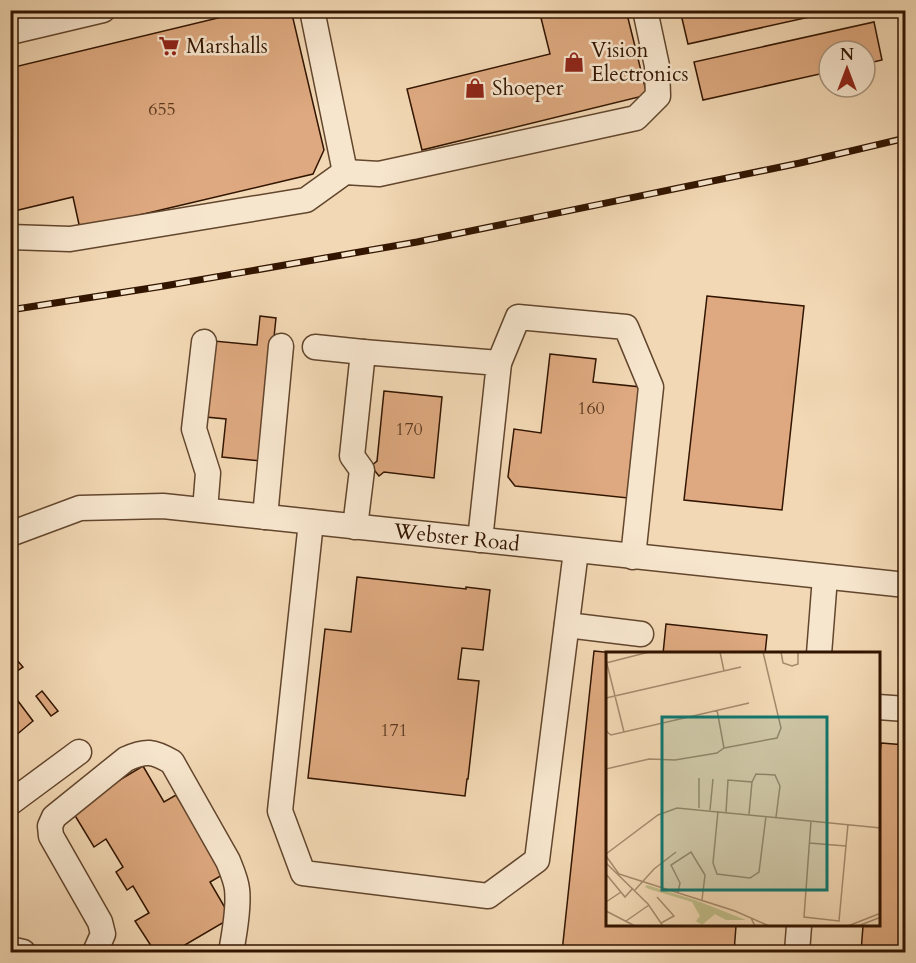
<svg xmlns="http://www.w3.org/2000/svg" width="916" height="963" viewBox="0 0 916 963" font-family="Cardo,serif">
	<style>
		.building { fill: #dea980; stroke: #321500; stroke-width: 1.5 }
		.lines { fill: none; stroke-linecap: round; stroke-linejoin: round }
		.minor-casing { stroke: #62462d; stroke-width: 27 }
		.minor { stroke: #f7e6ce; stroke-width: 24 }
		.rail-casing { stroke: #321500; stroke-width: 7 }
		.rail { stroke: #f7e6ce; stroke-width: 4.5; stroke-dasharray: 14; stroke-linecap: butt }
		.labels { text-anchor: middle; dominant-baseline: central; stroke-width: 5; stroke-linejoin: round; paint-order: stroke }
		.number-label { font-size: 18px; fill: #5d3a20 }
		.poi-label { font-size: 21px; fill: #321500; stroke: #f7e6ce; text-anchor: start }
		.street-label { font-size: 21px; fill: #321500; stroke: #f7e6ce }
		.inset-road { fill: none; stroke: #a58a6c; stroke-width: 1.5 }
		.view { fill: #0f766e; fill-opacity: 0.15; stroke: #0f766e; stroke-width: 3 }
		.inset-edge { fill: none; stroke: #321500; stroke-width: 3 }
	</style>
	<rect width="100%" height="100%" fill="#f2d8b4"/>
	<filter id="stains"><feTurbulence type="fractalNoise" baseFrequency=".00333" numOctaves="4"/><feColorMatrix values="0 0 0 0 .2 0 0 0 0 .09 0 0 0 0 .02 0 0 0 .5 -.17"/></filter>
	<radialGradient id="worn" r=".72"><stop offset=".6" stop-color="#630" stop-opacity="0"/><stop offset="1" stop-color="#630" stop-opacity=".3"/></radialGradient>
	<!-- building -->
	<g class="building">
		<polygon points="251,10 291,10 324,150 313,174 80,229 73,197 10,212 10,68"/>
		<polygon points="539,10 626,10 647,95 422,150 407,89 550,54"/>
		<polygon points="680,10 841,10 688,44"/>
		<polygon points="874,22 882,60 865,64 865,51 829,51 829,72 703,100 694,62"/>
		<polygon points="707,296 804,306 782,510 684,500"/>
		<polygon points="260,316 276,318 261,461 222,457 226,419 206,417 214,341 257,345"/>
		<polygon points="550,354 596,359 593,382 641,387 628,498 515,486 508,477 514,429 541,433"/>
		<polygon points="384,391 442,397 434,478 384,472 379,476 371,466 377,461"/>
		<polygon points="357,577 466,589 466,587 490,590 483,650 462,648 458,679 479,681 468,779 467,779 465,796 308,778 325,629 351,632"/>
		<polygon points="666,624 767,635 765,654 663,654"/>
		<polygon points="594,651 624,654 607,654 607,926 736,926 734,952 562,952"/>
		<polygon points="10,652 23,667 14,673 10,669"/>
		<polygon points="42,691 58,711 51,716 36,696"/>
		<polygon points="18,701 33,721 15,736 10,730 10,707"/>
		<polygon points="881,743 906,745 906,952 861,952 863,926 878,926 878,776"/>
		<polygon points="143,766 164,802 176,795 224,874 210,882 231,918 173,952 155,952 135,921 149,913 133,886 127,890 116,872 123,867 106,839 94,847 71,809"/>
	</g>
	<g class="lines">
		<!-- minor casing -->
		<g class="minor-casing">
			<g id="minor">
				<polyline points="312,10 345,172"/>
				<polyline points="10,32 103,10"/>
				<polyline points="10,237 70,239 306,200 345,172 379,174 636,118 658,96 657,66 645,10"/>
				<polyline points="204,342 194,429 208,473 205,510"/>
				<polyline points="315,347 363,352"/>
				<polyline points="499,363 518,317 626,327 651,387 633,557"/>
				<polyline points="265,517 281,346"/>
				<polyline points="311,522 280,811 303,873 488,896 537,860 576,551"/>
				<polyline points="355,527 362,470 352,456 363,352 499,363 480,540"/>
				<path id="s1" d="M10,534L80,508L163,506L906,585"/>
				<polyline points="567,625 641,634"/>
				<polyline points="819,654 825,577"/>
				<polyline points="878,707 906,709"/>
				<polyline points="10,803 79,752"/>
				<polyline points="10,949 23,952"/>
				<path d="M95,952L103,934L100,922L51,836L50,826L54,817L126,759C146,750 153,751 172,762L228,861C232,871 236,880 237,889C239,905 234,936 231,952"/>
				<polyline points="797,952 799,926"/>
			</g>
		</g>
		<!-- minor -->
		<use href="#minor" class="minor"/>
		<!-- rail casing -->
		<g class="rail-casing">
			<polyline id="rail" points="10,310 164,286 417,242 800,163 906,138"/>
		</g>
		<!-- rail -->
		<use href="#rail" class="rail"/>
	</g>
	<!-- icons -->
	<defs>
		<g id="supermarket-bare" transform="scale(1.62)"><path d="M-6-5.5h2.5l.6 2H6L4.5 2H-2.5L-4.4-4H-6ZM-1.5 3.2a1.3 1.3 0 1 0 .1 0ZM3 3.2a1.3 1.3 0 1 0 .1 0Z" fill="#8f2418" stroke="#f7e6ce" stroke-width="2.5" paint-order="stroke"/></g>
		<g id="shop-bare" transform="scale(1.62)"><path d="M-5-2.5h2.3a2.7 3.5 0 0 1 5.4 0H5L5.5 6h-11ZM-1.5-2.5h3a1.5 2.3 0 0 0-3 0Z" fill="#8f2418" stroke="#f7e6ce" stroke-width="2.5" paint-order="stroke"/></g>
	</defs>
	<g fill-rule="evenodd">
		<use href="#supermarket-bare" x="169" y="46"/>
		<use href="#shop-bare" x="574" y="62"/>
		<use href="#shop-bare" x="475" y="88"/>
	</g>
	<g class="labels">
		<!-- number labels -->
		<g class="number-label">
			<text x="162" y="109">655</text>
			<text x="591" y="408">160</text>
			<text x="409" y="429">170</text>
			<text x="394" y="730">171</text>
		</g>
		<!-- poi labels -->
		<g class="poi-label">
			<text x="186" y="46">Marshalls</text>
			<text x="591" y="50">Vision<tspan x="591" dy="24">Electronics</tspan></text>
			<text x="492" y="88">Shoeper</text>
		</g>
		<!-- street labels -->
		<g class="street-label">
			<text stroke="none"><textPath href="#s1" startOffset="453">Webster Road</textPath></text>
		</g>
	</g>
	<!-- overview -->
	<g transform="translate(606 652)">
		<rect width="274" height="274" fill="#f2d8b4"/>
		<path d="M41,233L89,248L140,268H120L109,262L96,273L90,269L94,264L86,250L43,237L39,235Z" fill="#c0bd89"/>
		<path class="inset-road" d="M114,0L118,19M175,0L177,11L186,14L192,12V0M0,8L18,80M0,11L43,0M0,46L135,15M111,58L118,96M0,79L5,83L143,51M0,117L43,107L69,108L111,101L118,96L171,86L175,76L157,0M93,126V156M146,130L150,122L169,123L174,134L170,165M104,158L107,127M112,159L107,211L111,222L144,226L153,220L160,164M120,160L122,128L146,130L143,162M205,169L198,265L233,269L242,172M203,191L240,194M0,202L52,163L71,156L275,176M0,204L13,222M0,211L42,252L57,274M0,222L19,245L27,236M13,222L129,259L145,266L149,274M29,238L48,217L70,200M72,240L74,231L65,213L85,200L99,223L96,248M51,245L68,264L55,271M0,250L15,240M0,259L29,274M145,266L163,274M20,269L43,253M242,274L275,261M252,274L275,265"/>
		<path class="view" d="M56,65H221V238H56Z"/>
		<rect width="274" height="274" class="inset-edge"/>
	</g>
	<!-- margin -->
	<rect width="916" height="963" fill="none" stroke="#f2d8b4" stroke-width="36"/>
	<rect x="12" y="12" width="892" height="939" fill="none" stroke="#321500" stroke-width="3"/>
	<rect x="18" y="18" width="880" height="927" fill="none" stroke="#321500" stroke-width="1.5"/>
	<!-- north arrow -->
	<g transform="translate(847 69)"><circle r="28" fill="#f7e6ce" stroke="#a8927c" stroke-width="1.5"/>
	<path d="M0-4.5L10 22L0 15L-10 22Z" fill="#8f2418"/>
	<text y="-9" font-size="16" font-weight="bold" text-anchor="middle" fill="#321500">N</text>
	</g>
	<rect width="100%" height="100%" filter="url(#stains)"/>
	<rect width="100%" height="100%" fill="url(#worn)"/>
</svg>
